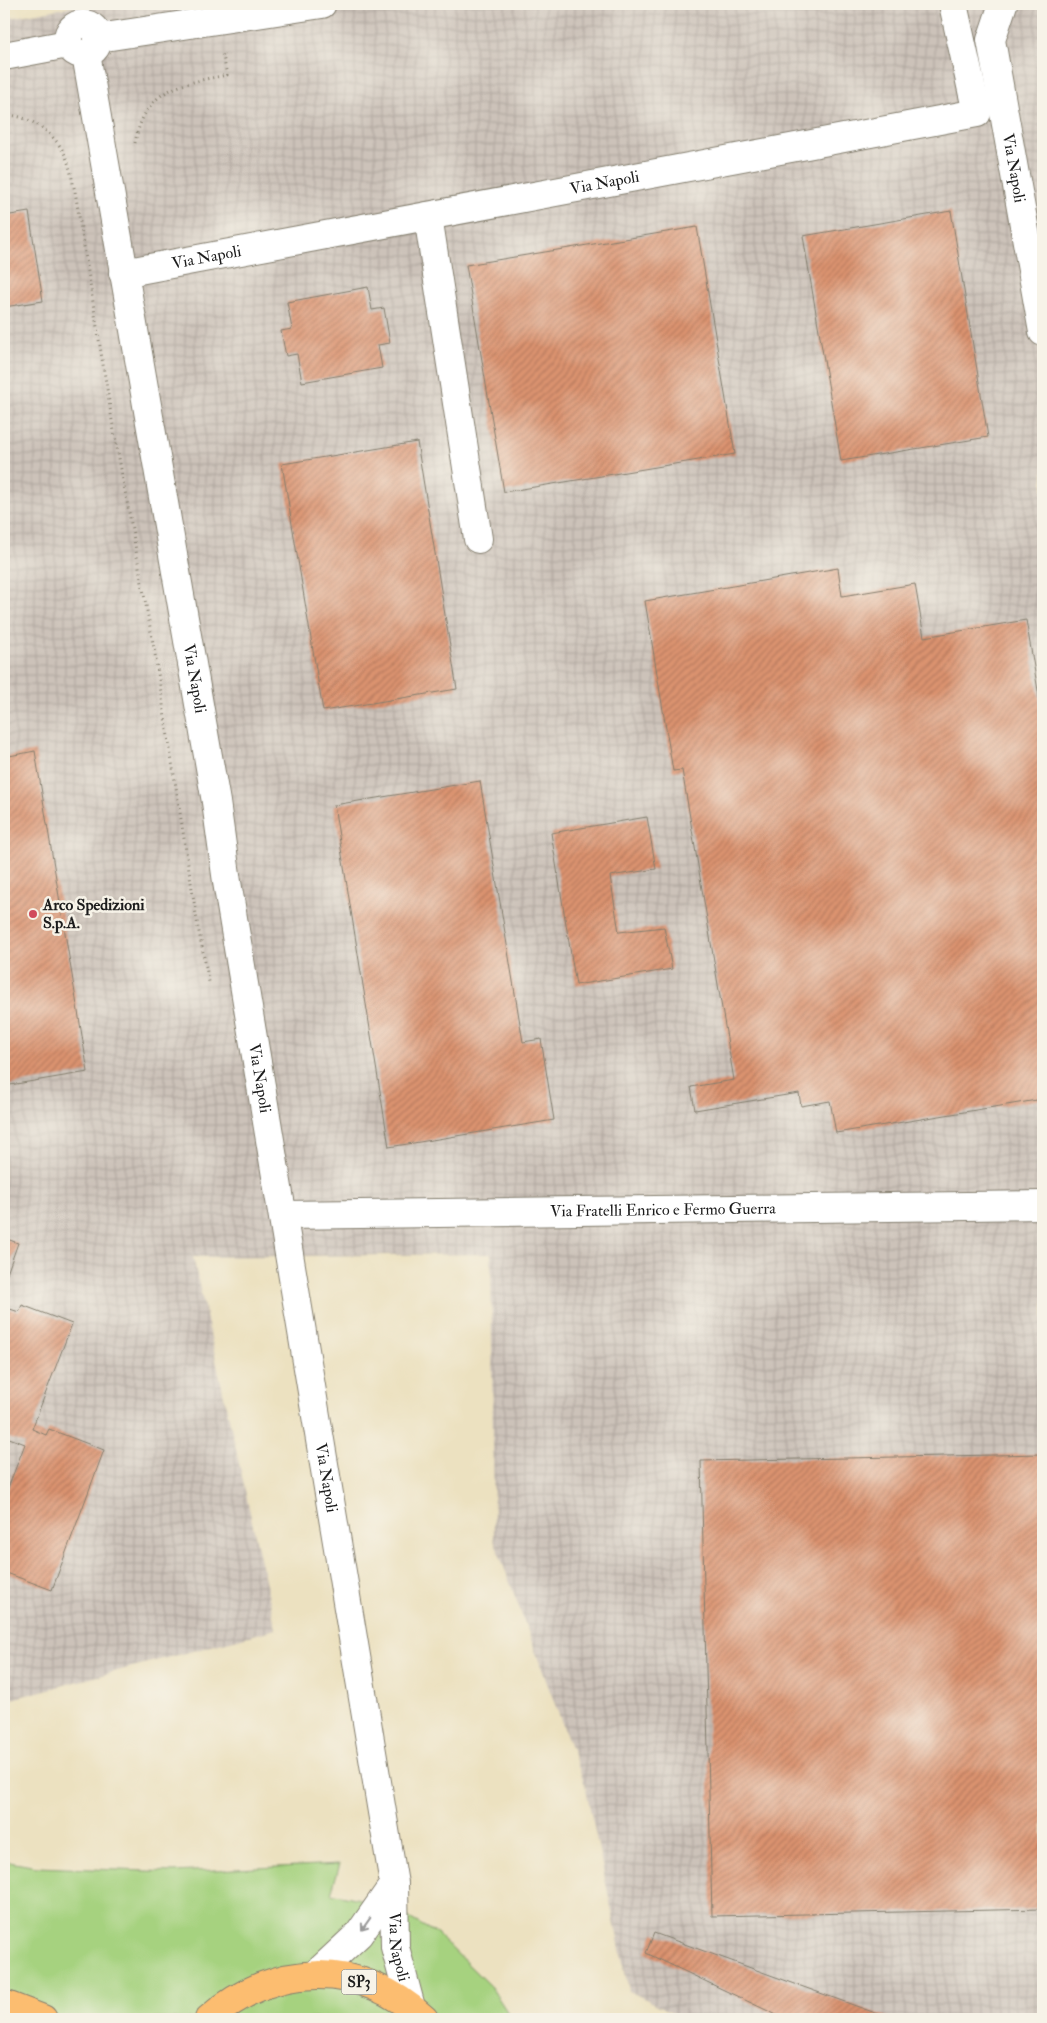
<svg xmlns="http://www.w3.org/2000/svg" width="1047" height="2023" viewBox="0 0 1047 2023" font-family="'IM FELL Double Pica',serif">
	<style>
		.industrial { fill: url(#industrial-grid) }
		.grass { fill: #a6d27f; stroke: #61774e }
		.building { fill: url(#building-hatch) }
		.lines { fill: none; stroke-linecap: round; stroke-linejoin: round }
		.minor-casing { stroke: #847e6e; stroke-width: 30 }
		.major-casing { stroke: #847e6e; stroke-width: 30 }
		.path { stroke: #847e6e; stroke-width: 3; stroke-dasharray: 1 4; stroke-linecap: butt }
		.minor { stroke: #fff; stroke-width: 28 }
		.major { stroke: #fcbd6f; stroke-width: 28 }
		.oneway { stroke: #999 }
		.poi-dot { fill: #d1495b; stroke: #f7f3e8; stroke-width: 2 }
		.labels { text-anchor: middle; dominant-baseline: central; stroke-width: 5; stroke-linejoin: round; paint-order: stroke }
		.shield { fill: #f7f3e8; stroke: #5e5c59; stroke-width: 1 }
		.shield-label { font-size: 15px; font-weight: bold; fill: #1c1c1c }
		.street-label { font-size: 16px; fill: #1c1c1c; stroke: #f7f3e8 }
		.poi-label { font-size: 16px; font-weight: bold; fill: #1c1c1c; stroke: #f7f3e8; text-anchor: start }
	</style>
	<defs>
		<pattern id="industrial-grid" width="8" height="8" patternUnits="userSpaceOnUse" patternTransform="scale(1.25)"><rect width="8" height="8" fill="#ccc2b9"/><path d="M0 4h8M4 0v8" fill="none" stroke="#afa69e"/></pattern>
		<pattern id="building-hatch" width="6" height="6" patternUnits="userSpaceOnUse" patternTransform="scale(1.25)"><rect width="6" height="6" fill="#db9370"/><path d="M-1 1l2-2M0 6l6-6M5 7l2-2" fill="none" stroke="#b1775b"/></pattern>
	</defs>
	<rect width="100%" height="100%" fill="#f7f3e8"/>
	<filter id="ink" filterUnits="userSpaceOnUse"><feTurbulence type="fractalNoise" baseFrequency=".02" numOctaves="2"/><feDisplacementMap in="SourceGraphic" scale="10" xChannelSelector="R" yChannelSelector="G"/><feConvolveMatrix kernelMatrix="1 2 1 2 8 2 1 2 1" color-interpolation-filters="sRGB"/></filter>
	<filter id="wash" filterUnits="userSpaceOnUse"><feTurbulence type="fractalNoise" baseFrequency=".0096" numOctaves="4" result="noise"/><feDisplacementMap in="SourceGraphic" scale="20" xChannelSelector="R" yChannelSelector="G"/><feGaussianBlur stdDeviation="1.12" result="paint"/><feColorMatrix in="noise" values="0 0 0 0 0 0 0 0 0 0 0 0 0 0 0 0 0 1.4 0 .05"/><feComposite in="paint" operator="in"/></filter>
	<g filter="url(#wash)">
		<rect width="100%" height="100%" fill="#ece1c0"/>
		<!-- industrial -->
		<polygon class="industrial" points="87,4 1043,4 1043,2019 686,2019 629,1991 585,1785 494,1540 491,1254 193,1257 276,1629 4,1701 4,19"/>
		<!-- grass -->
		<polygon class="grass" points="4,1861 37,1867 173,1872 340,1864 331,1893 385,1904 437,1934 491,1987 512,2019 4,2019"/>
		<g id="blocks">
			<!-- building -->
			<g class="building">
				<polygon points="951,211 988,437 841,461 803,236"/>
				<polygon points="29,212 43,301 4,307 4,216"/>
				<polygon points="697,227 735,454 504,492 466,265"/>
				<polygon points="368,287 372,310 384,308 390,343 378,345 382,368 302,382 297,354 286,356 281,331 292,329 287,302"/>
				<polygon points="417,442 457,689 323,711 282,464"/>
				<polygon points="838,568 842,596 915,584 924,637 1026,620 1043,720 1043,1099 836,1133 830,1101 801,1106 799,1093 695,1110 691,1087 734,1080 682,770 673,771 645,601"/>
				<polygon points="35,751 88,1072 4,1086 4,757"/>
				<polygon points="480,781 523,1042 541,1039 554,1120 389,1147 334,805"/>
				<polygon points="647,817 656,869 610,876 619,932 664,927 672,969 576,985 551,833"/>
				<polygon points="4,1238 18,1243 4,1282"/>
				<polygon points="22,1305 72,1324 32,1429 46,1435 49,1429 104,1450 52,1590 4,1572 4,1492 6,1493 25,1444 4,1436 4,1307 19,1312"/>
				<polygon points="1043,1454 1043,1909 712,1916 701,1461"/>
				<polygon points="654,1933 892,2019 785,2019 646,1953"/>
			</g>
		</g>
	</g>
	<g filter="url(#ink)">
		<use href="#blocks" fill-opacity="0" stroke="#847e6e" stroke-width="1"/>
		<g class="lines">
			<!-- minor casing -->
			<g class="minor-casing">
				<g id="minor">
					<path id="s1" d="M1003,4L991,40L1043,332"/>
					<circle cx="83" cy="39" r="15"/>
					<polyline points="98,38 322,4"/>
					<path id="s2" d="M86,54L216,802L227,882L394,1884L395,1947L411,2007"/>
					<polyline points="4,56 68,44"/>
					<polyline points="428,216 478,539"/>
					<path id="s3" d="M123,273L977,113L953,4"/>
					<path id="s4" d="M283,1215L1043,1205"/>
					<polyline points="315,1975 359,1934 394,1884"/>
				</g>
			</g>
			<!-- major casing -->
			<g class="major-casing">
				<g id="major">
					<polyline points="4,2004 43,2019"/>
					<path d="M209,2019C274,1962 360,1959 424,2019"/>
				</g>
			</g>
			<!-- path -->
			<g class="path">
				<path d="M4,115C30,114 59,136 67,160C71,170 72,181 75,191L112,420L155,654L198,927L209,982"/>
				<path d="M135,143C145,88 180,84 227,75L222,51"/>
			</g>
			<!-- minor -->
			<use href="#minor" class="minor"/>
			<!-- major -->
			<use href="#major" class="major"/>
		</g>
		<!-- one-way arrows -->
		<defs><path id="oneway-shaft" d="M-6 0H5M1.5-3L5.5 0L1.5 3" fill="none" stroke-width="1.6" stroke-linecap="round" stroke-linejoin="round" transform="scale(1.25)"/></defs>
		<use class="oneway" href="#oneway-shaft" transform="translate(366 1924) rotate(125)"/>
	</g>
	<!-- markers -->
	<circle class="poi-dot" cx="33" cy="914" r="5"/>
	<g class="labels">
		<!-- shield labels -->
		<rect class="shield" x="341.5" y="1969.5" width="35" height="25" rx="4"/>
		<g class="shield-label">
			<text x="359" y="1982">SP3</text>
		</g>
		<!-- street labels -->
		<g class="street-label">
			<text stroke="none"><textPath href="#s1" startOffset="168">Via Napoli</textPath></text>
			<text stroke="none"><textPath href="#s3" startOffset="490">Via Napoli</textPath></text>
			<text stroke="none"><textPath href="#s3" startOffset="85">Via Napoli</textPath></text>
			<text stroke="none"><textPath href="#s2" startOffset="634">Via Napoli</textPath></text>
			<text stroke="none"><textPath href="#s2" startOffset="1039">Via Napoli</textPath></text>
			<text stroke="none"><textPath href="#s4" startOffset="380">Via Fratelli Enrico e Fermo Guerra</textPath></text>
			<text stroke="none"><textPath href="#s2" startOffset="1444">Via Napoli</textPath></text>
			<text stroke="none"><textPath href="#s2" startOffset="1919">Via Napoli</textPath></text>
		</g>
		<!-- poi labels -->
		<g class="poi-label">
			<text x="43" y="905">Arco Spedizioni<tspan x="43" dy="18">S.p.A.</tspan></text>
		</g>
	</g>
	<!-- margin -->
	<rect width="1047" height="2023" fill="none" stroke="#f7f3e8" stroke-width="20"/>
</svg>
